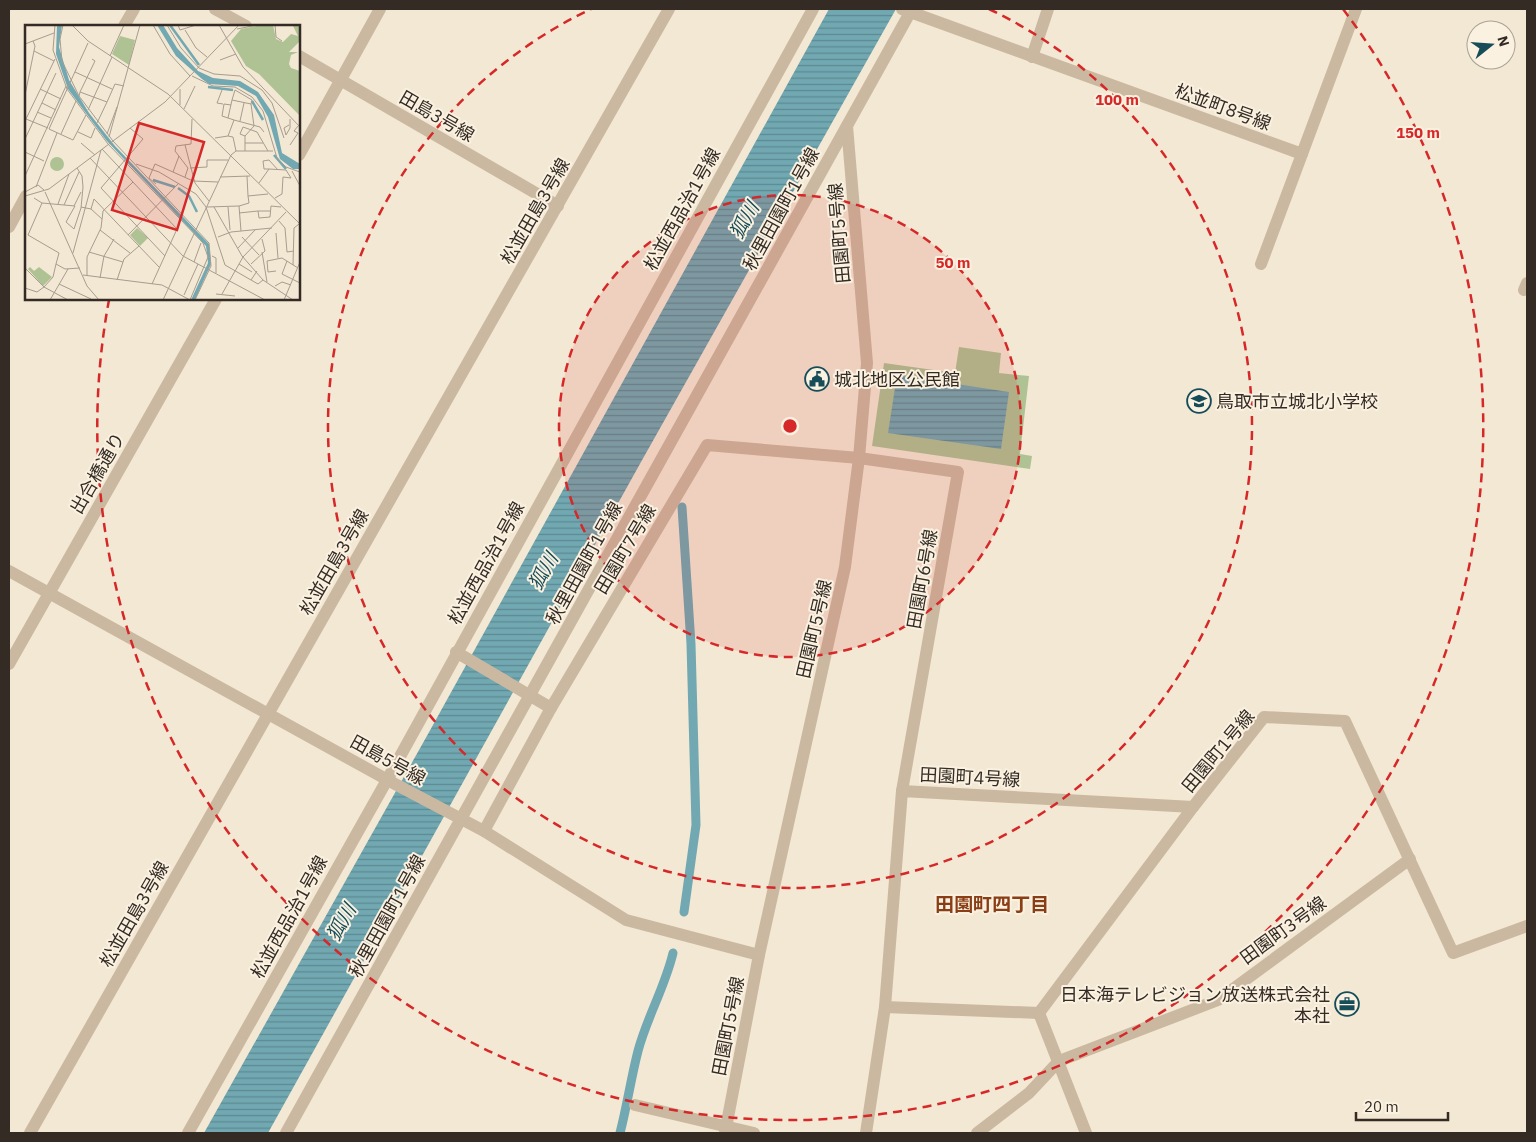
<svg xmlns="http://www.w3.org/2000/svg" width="1536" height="1142" viewBox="0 0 1536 1142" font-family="'IBM Plex Sans','Noto Sans JP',sans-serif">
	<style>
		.garden { fill: #aec294 }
		.water { fill: url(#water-rules) }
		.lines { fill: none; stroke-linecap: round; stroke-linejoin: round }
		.stream { stroke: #71a8b2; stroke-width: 9 }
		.minor { stroke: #cbb8a0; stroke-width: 12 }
		.tertiary { stroke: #cbb8a0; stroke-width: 12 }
		.ring { fill: none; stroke: #d62828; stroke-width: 2.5; stroke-dasharray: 9 6 }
		.labels { text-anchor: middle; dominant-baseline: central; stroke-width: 4; stroke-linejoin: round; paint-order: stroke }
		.street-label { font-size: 18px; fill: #342b24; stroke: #faf1e1 }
		.poi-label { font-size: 18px; fill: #342b24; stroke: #faf1e1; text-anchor: start }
		.water-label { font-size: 19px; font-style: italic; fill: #164d59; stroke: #faf1e1 }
		.neighbourhood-label { font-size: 19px; font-weight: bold; fill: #8a3e16; stroke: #faf1e1 }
		.inset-river { fill: none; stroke: #71a8b2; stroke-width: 2.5 }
		.inset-road { fill: none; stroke: #a79c8e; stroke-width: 1 }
		.view { fill: #d62828; fill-opacity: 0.15; stroke: #d62828; stroke-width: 2.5 }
		.inset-edge { fill: none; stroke: #342b24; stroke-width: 2.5 }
		.centre { fill: #d62828; stroke: #faf1e1; stroke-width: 2.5 }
		.ring-label { font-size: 15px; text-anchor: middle; font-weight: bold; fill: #d62828; stroke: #faf1e1; stroke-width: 4; stroke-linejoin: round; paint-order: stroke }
	</style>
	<defs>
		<pattern id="water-rules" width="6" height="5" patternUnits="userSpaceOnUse" patternTransform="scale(1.25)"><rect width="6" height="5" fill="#71a8b2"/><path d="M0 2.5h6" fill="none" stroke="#5e8991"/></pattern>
	</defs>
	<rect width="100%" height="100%" fill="#f3e8d4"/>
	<!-- garden -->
	<polygon class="garden" points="959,347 1001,353 999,373 1029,376 1020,454 1032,456 1030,469 872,446 884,363 955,373"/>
	<!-- water -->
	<g class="water">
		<polygon points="829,9 896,9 641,462 268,1133 204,1133 428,734"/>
		<polygon points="897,375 1009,392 1001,449 888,433"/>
	</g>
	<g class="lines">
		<!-- stream -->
		<g class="stream">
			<polyline points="682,507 691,644 696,825 684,912"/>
			<path d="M620,1133C627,1106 631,1078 638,1051C647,1017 665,987 673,953"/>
		</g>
		<!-- minor -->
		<g class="minor">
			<polyline points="215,9 246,26"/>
			<polyline points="902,9 1302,154 1356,9"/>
			<polyline points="124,26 134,9"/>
			<polyline points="299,56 558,206"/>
			<polyline points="1032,57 1048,9"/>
			<polyline points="9,227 26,196"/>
			<polyline points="1261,264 1302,154"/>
			<polyline points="1524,290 1527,283"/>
			<polyline points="9,571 395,784 484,831 626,920 759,955"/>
			<polyline points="456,652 551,708 707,445 859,458 958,472 902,791"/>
			<polyline points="484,831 551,708"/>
			<polyline points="885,1007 1039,1013 1193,807 1264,717 1345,721 1453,953 1527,926"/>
			<polyline points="1039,1013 1086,1133"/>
			<polyline points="635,1105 754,1133"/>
			<polyline points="30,1133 669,9"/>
			<polyline points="188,1133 387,780 813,9"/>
			<polyline points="286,1133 912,9"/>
			<polyline points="725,1133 759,955 845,567 859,458 867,363 847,126"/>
			<polyline points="866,1133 885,1007 902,791 1193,807"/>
			<polyline points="977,1133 1029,1093 1059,1061 1218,1000 1410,859"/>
		</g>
		<!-- tertiary -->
		<g class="tertiary">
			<polyline points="299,155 380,9"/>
			<polyline points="9,664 216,299"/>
		</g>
	</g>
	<!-- distance rings -->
	<circle cx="790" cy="426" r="231" fill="#d62828" fill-opacity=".12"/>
	<g class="ring">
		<circle cx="790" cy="426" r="231"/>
		<path d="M989 9A462 462 0 1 1 591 9"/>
		<path d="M1343 9A693 693 0 1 1 109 300"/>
	</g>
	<!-- icons -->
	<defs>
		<g id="civic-ring" transform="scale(1.25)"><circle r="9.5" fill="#faf1e1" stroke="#164d59" stroke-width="1.5"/><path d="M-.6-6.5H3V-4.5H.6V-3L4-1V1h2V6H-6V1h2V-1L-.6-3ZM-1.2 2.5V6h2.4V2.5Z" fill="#164d59"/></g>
		<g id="school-ring" transform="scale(1.25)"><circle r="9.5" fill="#faf1e1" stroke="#164d59" stroke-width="1.5"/><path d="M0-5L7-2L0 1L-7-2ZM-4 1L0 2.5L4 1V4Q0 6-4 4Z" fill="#164d59"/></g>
		<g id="office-ring" transform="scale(1.25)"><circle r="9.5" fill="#faf1e1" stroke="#164d59" stroke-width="1.5"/><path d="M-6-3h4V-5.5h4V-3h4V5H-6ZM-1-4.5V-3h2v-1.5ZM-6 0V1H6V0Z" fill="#164d59"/></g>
	</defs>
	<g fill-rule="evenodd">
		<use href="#civic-ring" x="817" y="379"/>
		<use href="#school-ring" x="1199" y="401"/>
		<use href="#office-ring" x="1347" y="1004"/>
	</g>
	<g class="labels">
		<!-- street labels -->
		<g class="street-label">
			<text transform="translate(1223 107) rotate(20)">松並町8号線</text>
			<text transform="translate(437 116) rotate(30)">田島3号線</text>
			<text transform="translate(682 209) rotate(-61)">松並西品治1号線</text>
			<text transform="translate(781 209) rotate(-61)">秋里田園町1号線</text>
			<text transform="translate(535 211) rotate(-60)">松並田島3号線</text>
			<text transform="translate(839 233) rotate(-95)">田園町5号線</text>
			<text transform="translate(97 473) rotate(-60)">出合橋通り</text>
			<text transform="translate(625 549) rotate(-59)">田園町7号線</text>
			<text transform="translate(334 562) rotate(-60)">松並田島3号線</text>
			<text transform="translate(486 563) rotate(-61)">松並西品治1号線</text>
			<text transform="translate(584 563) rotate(-61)">秋里田園町1号線</text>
			<text transform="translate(922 579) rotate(-80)">田園町6号線</text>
			<text transform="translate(814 629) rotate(-77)">田園町5号線</text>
			<text transform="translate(1218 751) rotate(-50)">田園町1号線</text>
			<text transform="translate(388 760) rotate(29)">田島5号線</text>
			<text transform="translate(970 777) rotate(3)">田園町4号線</text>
			<text transform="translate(134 914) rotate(-60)">松並田島3号線</text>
			<text transform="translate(387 916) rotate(-61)">秋里田園町1号線</text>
			<text transform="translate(289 917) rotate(-61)">松並西品治1号線</text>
			<text transform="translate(1283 930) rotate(-36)">田園町3号線</text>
			<text transform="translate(728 1026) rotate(-79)">田園町5号線</text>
		</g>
		<!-- poi labels -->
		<g class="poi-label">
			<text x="834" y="379">城北地区公民館</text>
			<text x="1216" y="401">鳥取市立城北小学校</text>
			<text x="1330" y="994" text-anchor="end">日本海テレビジョン放送株式会社<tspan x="1330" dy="21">本社</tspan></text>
		</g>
		<!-- water labels -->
		<g class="water-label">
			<text transform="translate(744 220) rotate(-60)">狐川</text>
			<text transform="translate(543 571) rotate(-60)">狐川</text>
			<text transform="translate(341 922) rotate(-60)">狐川</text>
		</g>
		<!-- neighbourhood labels -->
		<g class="neighbourhood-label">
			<text x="992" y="904">田園町四丁目</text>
		</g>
	</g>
	<!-- overview -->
	<g transform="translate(25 25)">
		<rect width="275" height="275" fill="#f3e8d4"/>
		<path d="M236,0H248L251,14L258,17L266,9L273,11L268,1L275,0V16L264,27H273L266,30L264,39L266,43L275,46V91L234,49L221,41L206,16L216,4Z" fill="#aec294"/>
		<path d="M5,242L9,246L14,242L27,252L18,261L3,244Z" fill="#aec294"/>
		<path d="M25 139a7 7 0 1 1 14 0a7 7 0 1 1-14 0ZM112,203L123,213L115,221L105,210Z" fill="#aec294"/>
		<path d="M95,11L110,15L104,40L87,29Z" fill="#aec294"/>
		<path d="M32,0H37L34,22L44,55L64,88L90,121L184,219L186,239L170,275H166L183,238L181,221L81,115L43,64L31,29ZM132,0H138L152,23L173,46L188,53L215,56L233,67L249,90L257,128L275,139V144H268L255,134L243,92L231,71L213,61L184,59L177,54L151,31Z" fill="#71a8b2"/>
		<path class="inset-river" d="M145,0L174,40M183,62L208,65M227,76L238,95M249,130L261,144M128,155L150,162M153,163L164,171L172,187"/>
		<path class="inset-road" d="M30,0L28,25L42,64L83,119L178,218L183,232L165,275L137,260L58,250M38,0L35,14L37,36L54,71L88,116L184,218L186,241L170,275M47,0L63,16L143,69L275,199M128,0L145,29L165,51M142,0L156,23L174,43L189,49L215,51L237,65L247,78L259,113M153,0L155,5L171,0M194,0L218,42L275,102M250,0L251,12L257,16M212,4L232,0M160,5L171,23L182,32M0,19L29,8M9,26L29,36M85,31L99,0M195,35L211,29M50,47L87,64M167,51L188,61L210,62L227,72L238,86L252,133L261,142L275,147M15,64L36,74M197,65L192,78L198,79M55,67L70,36L67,34M0,70L10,21L8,16M54,71L55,67L82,77L72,98M207,75L210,65L227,75L226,79M82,77L90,59L99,61M17,78L31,85M155,80V64M159,84L170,61M63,85L87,32M12,87L26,93M61,90L48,115L24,104L63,18M203,93L197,91L199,79L206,80M1,94L23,103M209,95L203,93L207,75L226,79L229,101L220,111V126M0,96L30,34M215,96L219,78M264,100L259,103L261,110L265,103V94M105,103L118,114L76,163L140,231M53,107L66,113L70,103M36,109L51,76M82,109L92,82M203,111L208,112L211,126M220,111L215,109L218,102L232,107L243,126M84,112L115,0M190,113L203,111L209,95L235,102L239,107M0,114L31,48M56,118L70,130M220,118H238M160,120L170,158L184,176M265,120L273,108L269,106L273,101M77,124L152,204L127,259M0,127L19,136M154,131L148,147L168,156L193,157M65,133L158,231L240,275M111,139L134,147L171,169L181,182L200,240L226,255M165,143L182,142V135H203M244,144H239L238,136L244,135L253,145M267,146L275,161M0,151L41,61M222,151L223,171M160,152L163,143L150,126L151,121L166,119L167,94M195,152L225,151M234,158L244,144L261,145L266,153L258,152L257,169L250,173M131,159L124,153L130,139L148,147M11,162L32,108M0,167L13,160L19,165M20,167L62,261L74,275M0,171L24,164L140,77L214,0M9,173L17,178L50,181M17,178L3,210L34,228L31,239L40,244L55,243M33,179L44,149M39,180L54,147M49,181L56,167M50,181L41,197L49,204L56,183L58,162L57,151L52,143M214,181L216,206M56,182L66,184L77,194M182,182L214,181L224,178L223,171L243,169M189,182L217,231L238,255L268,275M203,182L205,205M66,184L69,174L134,242M245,186H233L234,193L245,192L246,181L256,182M214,188L233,186M254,196L260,203L262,227L269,226M75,205L105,228M251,208L253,233M103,210L154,158M193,212L206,207L247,203M217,212L234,230M213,223L230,205M64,227L98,237M237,227L242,257M48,228L76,125M187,231L191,233V248M262,236L257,249L275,258M169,237L176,218M214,239L227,247M226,239L240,226L237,214M268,240L269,203L274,199M0,243L19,262L43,275M232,246L226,255L233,259L238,255M251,246L243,247L242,236L257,233L273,243M62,251V232L76,203L78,186L108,157M75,253L79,231L89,214M92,255L99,234L114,221M34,259L66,274M250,261L257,257L266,260M0,263L12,267L19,262L28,252L31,239M191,269L210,271M197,269L218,232L261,187M159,270L173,239M25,275L43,244M138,275L206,130L211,126H248M259,275L275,237"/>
		<path class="view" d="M114,98L179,117L152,205L87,185Z"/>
		<rect width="275" height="275" class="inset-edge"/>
	</g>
	<circle cx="790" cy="426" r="8" class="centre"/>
	<g class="ring-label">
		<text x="1117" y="105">100 m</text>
		<text x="1418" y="138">150 m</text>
		<text x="953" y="268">50 m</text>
	</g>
	<!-- border -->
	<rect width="1536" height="1142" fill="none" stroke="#342b24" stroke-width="20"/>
	<!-- north arrow -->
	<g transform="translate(1491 45) rotate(73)"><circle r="24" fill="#faf1e1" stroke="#aba295"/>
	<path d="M0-4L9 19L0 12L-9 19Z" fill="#164d59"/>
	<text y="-8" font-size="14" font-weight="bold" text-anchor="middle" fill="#342b24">N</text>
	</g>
	<!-- scale -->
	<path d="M1356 1112v8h92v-8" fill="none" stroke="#342b24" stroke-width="2.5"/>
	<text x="1364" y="1112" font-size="15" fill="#342b24" stroke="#faf1e1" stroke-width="4" paint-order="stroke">20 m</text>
</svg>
